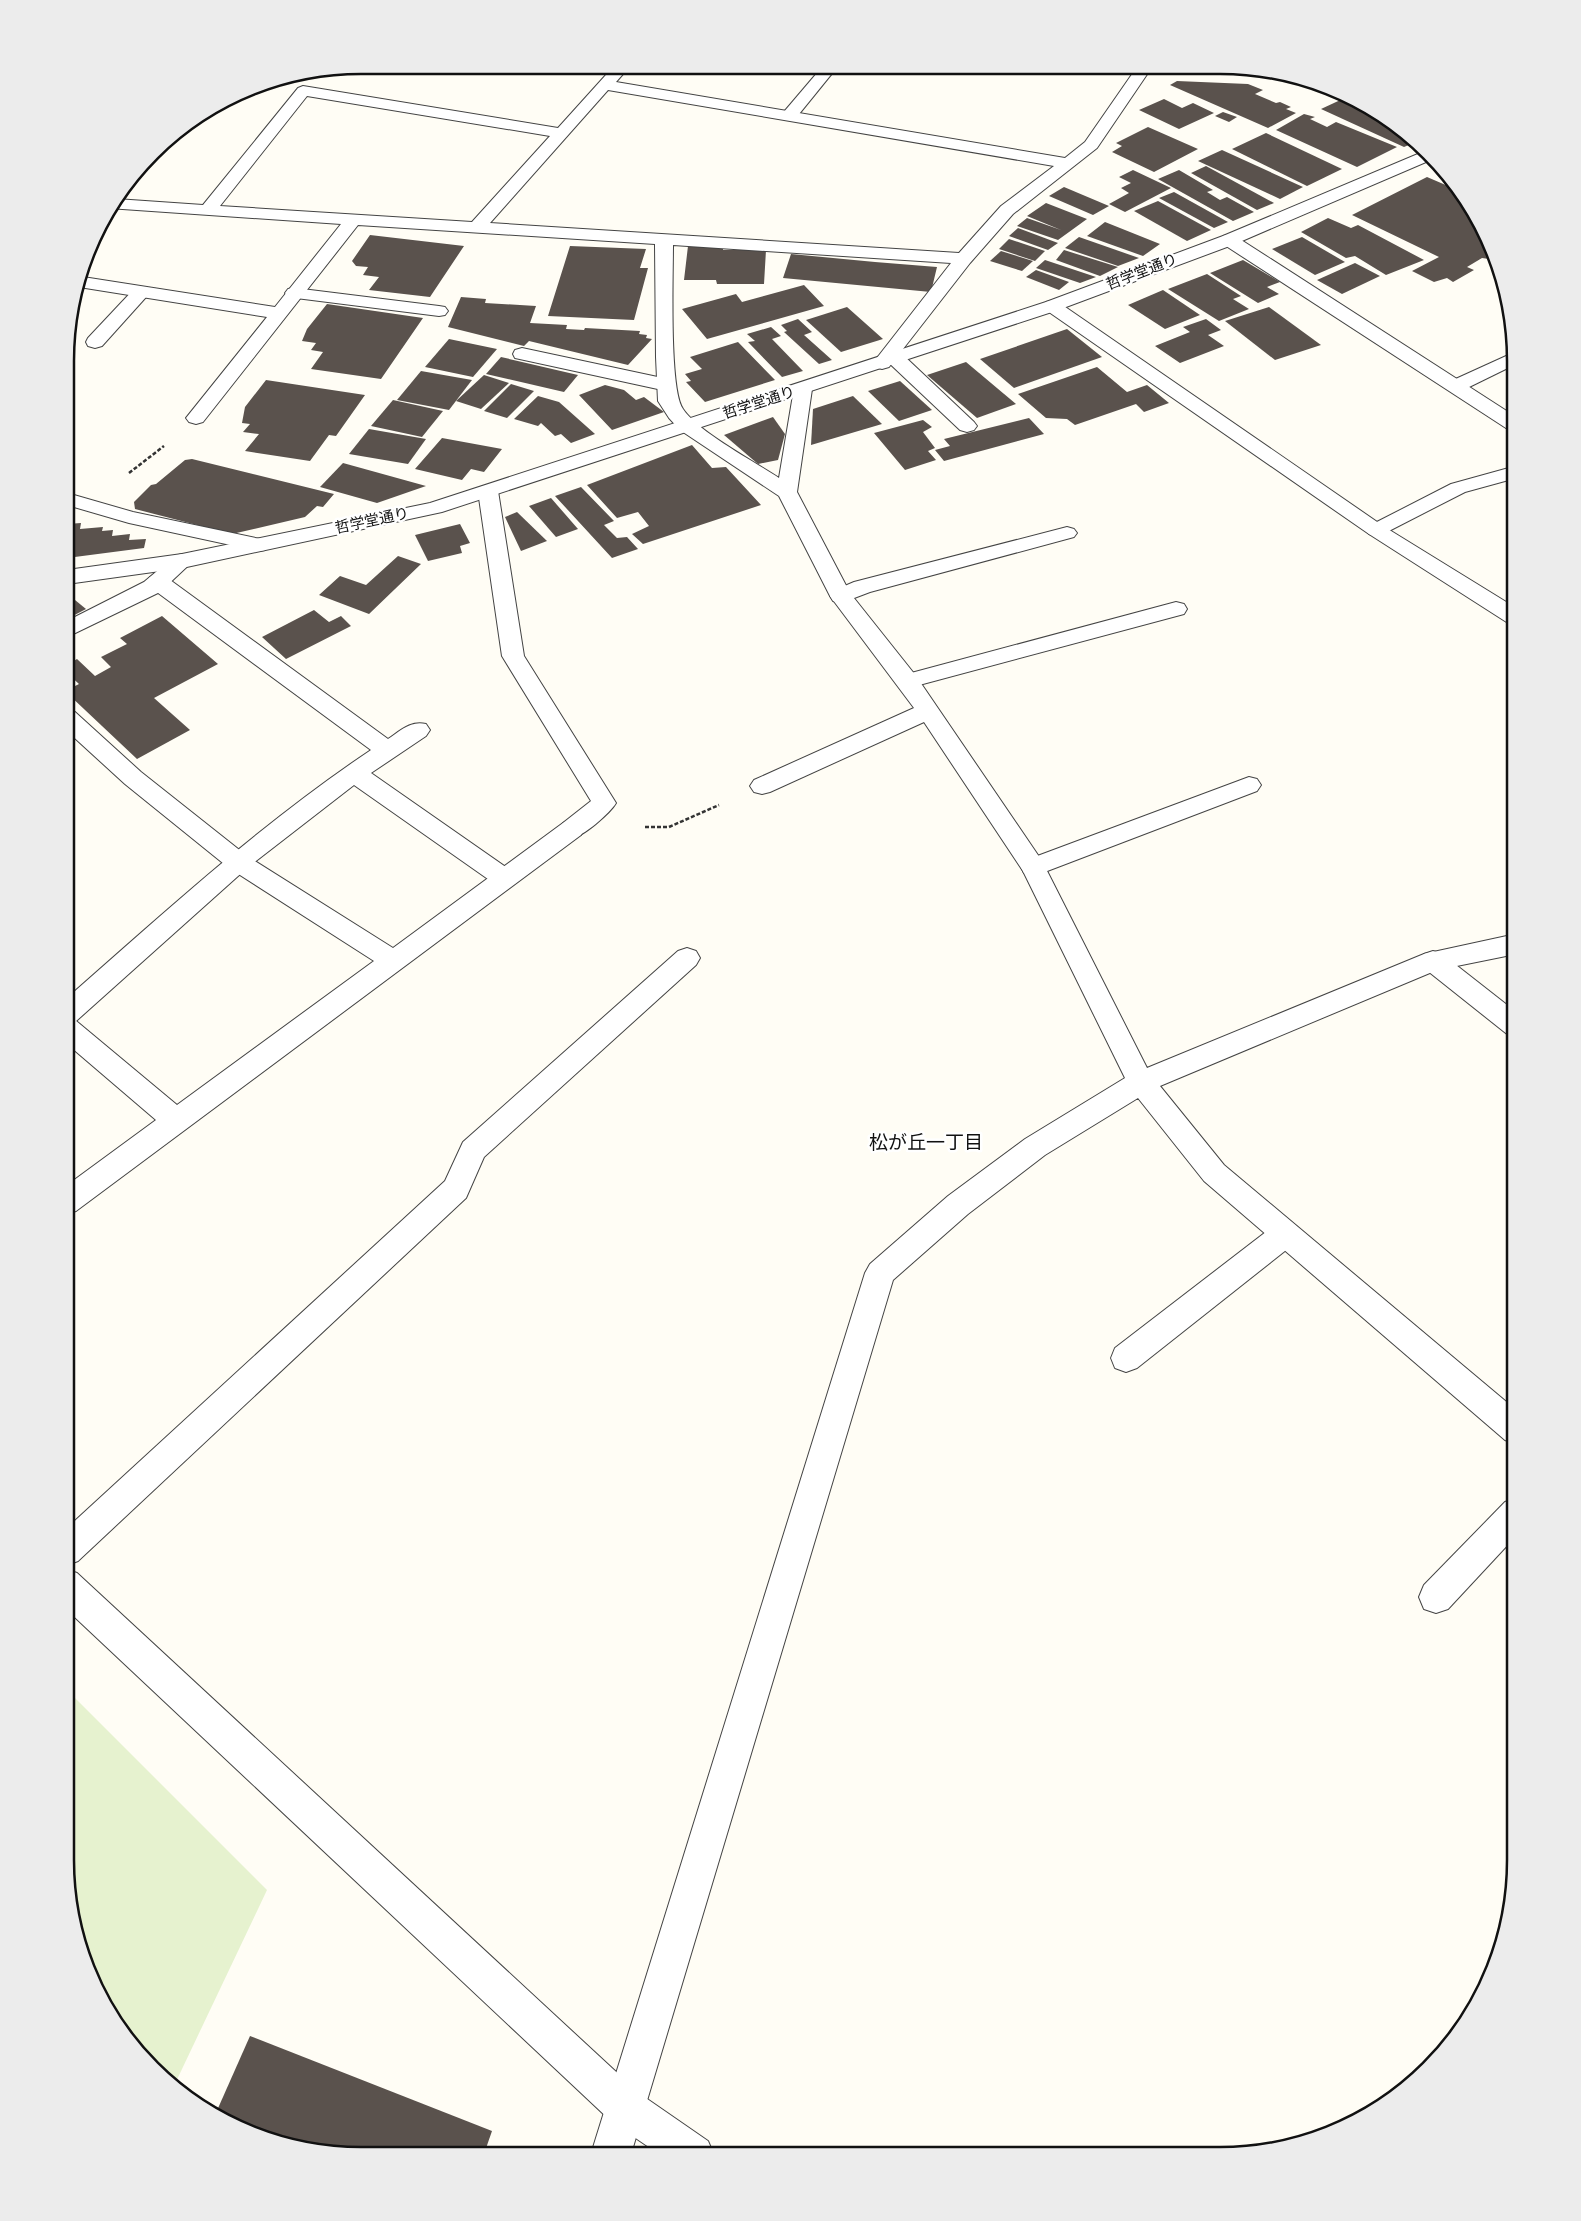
<svg xmlns="http://www.w3.org/2000/svg" width="1581" height="2221" viewBox="0 0 1581 2221" font-family="Spectral,'Noto Sans JP',serif">
	<style>
		.pitch { fill: #e6f2cf }
		.building { fill: #5a524d }
		.lines { fill: none; stroke-linecap: round; stroke-linejoin: round }
		.service-casing { stroke: #444; stroke-width: 2 }
		.minor-casing { stroke: #444; stroke-width: 2 }
		.tertiary-casing { stroke: #444; stroke-width: 2 }
		.path { stroke: #333; stroke-width: 2.5; stroke-dasharray: 4 2; stroke-linecap: butt }
		.service { fill: #fff; fill-rule: evenodd }
		.minor { fill: #fff; fill-rule: evenodd }
		.tertiary { fill: #fff; fill-rule: evenodd }
		.labels { text-anchor: middle; dominant-baseline: central; stroke-width: 5; stroke-linejoin: round; paint-order: stroke }
		.far-street-label { font-size: 15px; fill: #111; stroke: #fff }
		.neighbourhood-label { font-size: 19px; fill: #111; stroke: #fff }
		.rim { fill: none; stroke: #111; stroke-width: 2.5 }
	</style>
	<rect width="100%" height="100%" fill="#fffdf5"/>
	<!-- pitch -->
	<polygon class="pitch" points="65,1688 267,1890 173,2088 126,2041 95,1991 75,1937 65,1861"/>
	<!-- building -->
	<g class="building">
		<polygon points="1177,81 1248,84 1263,90 1255,94 1276,103 1280,102 1291,107 1286,109 1296,113 1268,128 1170,85"/>
		<polygon points="1349,96 1400,126 1416,142 1404,147 1321,109"/>
		<polygon points="1164,99 1182,108 1193,103 1214,113 1179,129 1139,110"/>
		<polygon points="1223,112 1237,117 1229,122 1215,116"/>
		<polygon points="1304,114 1315,117 1310,119 1327,127 1336,122 1397,147 1357,167 1276,130"/>
		<polygon points="1148,127 1198,149 1154,172 1112,152 1122,146 1116,143"/>
		<polygon points="1266,133 1342,169 1307,186 1232,149"/>
		<polygon points="1222,150 1303,187 1280,199 1198,161"/>
		<polygon points="1206,166 1274,203 1257,210 1191,173"/>
		<polygon points="1133,170 1171,188 1125,212 1109,204 1129,193 1121,188 1131,183 1119,177"/>
		<polygon points="1179,170 1213,190 1207,192 1220,200 1227,197 1254,212 1233,221 1158,179"/>
		<polygon points="1427,177 1462,192 1486,230 1496,260 1482,258 1467,267 1474,270 1453,282 1447,278 1434,282 1412,271 1439,257 1352,215"/>
		<polygon points="1064,187 1109,206 1093,215 1049,196"/>
		<polygon points="1174,192 1228,222 1214,228 1159,198"/>
		<polygon points="1158,201 1211,230 1187,241 1134,211"/>
		<polygon points="1046,203 1087,219 1058,240 1017,226 1027,218 1061,230 1027,216"/>
		<polygon points="1328,218 1351,228 1358,225 1424,260 1386,275 1355,256 1346,258 1301,232"/>
		<polygon points="1105,222 1160,244 1143,256 1087,236"/>
		<polygon points="1018,228 1058,243 1048,250 1009,236"/>
		<polygon points="370,235 464,246 430,297 369,290 379,277 363,275 368,267 356,266 352,261"/>
		<polygon points="1079,237 1139,258 1118,266 1065,248"/>
		<polygon points="1302,237 1345,262 1315,275 1272,249"/>
		<polygon points="1009,239 1045,251 1035,261 999,249"/>
		<polygon points="570,246 646,249 640,268 648,268 634,320 548,316"/>
		<polygon points="688,246 723,246 723,250 766,250 764,284 717,284 716,280 684,280"/>
		<polygon points="1064,250 1118,267 1100,276 1056,260"/>
		<polygon points="1001,251 1033,261 1022,271 990,261"/>
		<polygon points="791,254 875,262 937,267 931,292 783,278"/>
		<polygon points="1045,260 1096,277 1080,283 1036,268"/>
		<polygon points="1243,260 1280,282 1267,287 1279,294 1258,303 1210,273"/>
		<polygon points="1355,263 1380,276 1342,294 1317,280"/>
		<polygon points="1036,270 1069,282 1059,290 1026,277"/>
		<polygon points="1207,274 1241,296 1233,299 1249,309 1219,321 1168,289"/>
		<polygon points="804,285 824,306 707,339 682,309 736,294 742,302"/>
		<polygon points="1163,290 1200,315 1165,329 1128,305"/>
		<polygon points="461,297 486,299 485,303 536,306 530,323 567,325 566,329 584,330 585,328 640,331 639,334 647,335 646,338 652,339 628,365 529,341 524,346 448,327"/>
		<polygon points="327,304 423,318 381,379 311,369 323,352 311,350 316,343 302,341 307,329"/>
		<polygon points="847,307 883,339 841,352 806,320"/>
		<polygon points="1269,307 1321,345 1275,360 1225,321"/>
		<polygon points="798,319 812,332 804,335 832,360 819,364 784,332 787,331 781,325"/>
		<polygon points="1206,319 1221,330 1208,335 1224,346 1180,363 1155,346 1190,332 1183,327"/>
		<polygon points="771,327 781,336 772,339 803,371 782,377 748,342 755,341 747,334"/>
		<polygon points="1067,329 1102,357 1014,388 980,359"/>
		<polygon points="449,339 497,349 473,377 425,367"/>
		<polygon points="738,342 775,380 705,402 686,382 691,381 685,374 702,369 690,357"/>
		<polygon points="501,357 578,375 564,392 486,374"/>
		<polygon points="966,362 1016,404 977,418 927,375"/>
		<polygon points="1097,367 1127,392 1147,385 1169,403 1144,412 1136,404 1075,425 1067,419 1046,418 1018,394"/>
		<polygon points="421,371 472,380 449,410 397,400"/>
		<polygon points="484,375 509,383 481,409 456,401"/>
		<polygon points="266,380 365,395 336,436 329,435 310,461 245,451 259,434 243,432 250,424 242,423 245,407"/>
		<polygon points="900,381 932,410 899,421 868,391"/>
		<polygon points="511,384 534,391 507,418 484,411"/>
		<polygon points="605,385 624,390 636,400 644,397 664,412 612,430 579,395"/>
		<polygon points="538,396 559,402 595,434 571,443 561,434 555,436 541,423 538,426 514,419"/>
		<polygon points="853,396 882,424 811,445 813,409"/>
		<polygon points="393,400 443,411 422,437 371,426"/>
		<polygon points="773,417 785,434 778,460 758,464 724,435"/>
		<polygon points="1029,418 1044,434 944,461 935,450 950,446 944,439"/>
		<polygon points="923,420 932,427 923,432 935,448 928,451 936,460 905,470 874,433"/>
		<polygon points="369,429 426,439 408,464 349,454"/>
		<polygon points="442,438 502,449 484,472 471,469 462,480 415,469"/>
		<polygon points="692,445 712,468 726,467 761,505 643,544 632,534 649,526 638,512 617,518 587,485"/>
		<polygon points="192,459 334,494 323,507 317,506 305,517 232,534 135,509 134,502 151,485 156,484 185,460"/>
		<polygon points="343,463 426,486 377,503 320,487"/>
		<polygon points="581,487 614,521 604,525 617,538 627,537 638,549 612,558 555,496"/>
		<polygon points="551,498 578,529 556,537 529,506"/>
		<polygon points="517,512 547,541 521,551 505,517"/>
		<polygon points="81,523 80,529 103,527 102,531 113,530 112,536 130,534 129,540 146,539 144,548 67,558 67,524"/>
		<polygon points="460,524 470,543 460,546 462,553 428,561 415,535"/>
		<polygon points="398,556 421,564 369,614 319,595 340,576 366,585"/>
		<polygon points="75,600 86,609 67,619 67,604"/>
		<polygon points="314,610 329,622 341,616 351,626 286,659 262,637"/>
		<polygon points="162,616 218,664 154,698 190,730 137,759 67,693 67,690 79,684 67,673 67,665 77,659 95,676 111,667 101,657 127,644 120,638"/>
		<polygon points="250,2036 492,2131 484,2154 322,2154 248,2134 215,2115"/>
	</g>
	<g class="lines">
		<!-- service casing -->
		<g class="service-casing">
			<g id="service">
				<polygon points="823,66 838,66 795,119 783,119 781,116 783,113"/>
				<polygon points="141,287 147,288 150,292 147,296 102,346 95,348 88,346 86,342 88,338 135,288"/>
				<polygon points="294,288 439,306 445,307 448,311 445,315 439,316 288,297 285,293 288,289"/>
				<polygon points="522,348 667,379 674,381 676,385 674,389 667,391 515,358 513,354 515,350"/>
				<polygon points="895,352 902,354 974,422 977,426 974,430 967,432 960,430 888,362 886,358 888,354"/>
				<polygon points="1515,352 1516,364 1463,390 1456,392 1449,390 1447,386 1449,382"/>
				<polygon points="1516,466 1516,478 1465,492 1383,534 1376,536 1369,534 1366,530 1369,526 1451,484"/>
				<path d="M488,485L495,487L498,491L524,656L616,803C611,812 582,838 571,838C569,837 566,836 563,835L560,829L563,823L591,801L502,656L478,491L481,487Z"/>
				<polygon points="1067,527 1074,529 1077,533 1074,537 870,592 841,603 833,601 830,596 833,591 854,582"/>
				<path d="M158,575L166,577L388,739C400,731 411,720 426,724L430,730L426,736L371,773L513,872L516,878L513,884L504,887L495,884L354,785L247,868L75,1022L66,1025V999C165,912 262,823 371,750L150,587L147,582L150,577Z"/>
				<polygon points="1176,602 1184,604 1187,609 1184,614 908,688 900,686 897,681 900,676"/>
				<polygon points="1249,777 1257,779 1261,785 1257,791 1042,873 1033,876 1024,873 1021,867 1024,861"/>
				<polygon points="687,948 696,951 700,958 696,965 484,1157 466,1198 78,1561 65,1566 66,1529 445,1181 463,1142 678,951"/>
				<polygon points="1433,951 1442,954 1516,1012 1516,1037 1507,1034 1424,968 1420,961 1424,954"/>
				<polygon points="1285,1222 1295,1225 1299,1234 1295,1243 1137,1368 1126,1372 1115,1368 1111,1358 1115,1348 1275,1225"/>
				<polygon points="1516,1498 1515,1537 1448,1609 1436,1613 1424,1609 1419,1597 1424,1585 1505,1502"/>
			</g>
		</g>
		<!-- minor casing -->
		<g class="minor-casing">
			<g id="minor">
				<path d="M614,66H630L616,82L1065,158L1085,142L1137,67H1152L1097,148L1013,214L970,263L889,367L882,369L875,367L873,363L951,263L673,245C673,275 669,390 683,409C697,431 755,462 779,478L794,389L796,385L803,383L810,385L812,389L797,492L850,593L916,676L1042,861L1147,1068L1424,954L1516,934V954L1437,970L1160,1086L1224,1165L1516,1410V1444L1505,1440L1204,1181L1138,1098L1045,1155L968,1214L893,1280L631,2154H591L865,1273L870,1264L948,1196L1025,1139L1125,1078L1023,871L924,722L770,792L762,794L754,792L750,786L754,780L914,708L830,596L779,496L680,430L669,418L658,401L656,357L655,244L358,225L203,422L196,424L189,422L186,418L267,317L79,287L83,277L275,307L341,224L108,208L116,199L203,205L298,88L303,86L558,128ZM608,90L1054,166L1001,206L959,253L490,223ZM307,96L550,136L472,222L220,206Z"/>
				<polygon points="1229,235 1235,236 1516,417 1516,432 1509,430 1223,244 1220,240 1223,236"/>
				<polygon points="1052,301 1058,302 1383,526 1516,608 1516,625 1508,623 1369,534 1046,310 1043,306 1046,302"/>
				<polygon points="67,493 133,512 265,540 268,545 265,550 258,551 129,523 67,505"/>
				<polygon points="182,554 189,556 193,561 160,592 67,637 67,621 144,582 175,556"/>
				<polygon points="67,710 75,712 141,772 247,856 393,948 563,823 572,820 581,823 584,829 581,835 76,1211 66,1214 66,1186 156,1120 66,1043 66,1017 75,1020 177,1105 374,961 229,868 125,784 67,731"/>
			</g>
		</g>
		<!-- tertiary casing -->
		<g class="tertiary-casing">
			<g id="tertiary">
				<polygon points="1425,151 1433,159 1235,244 1058,310 442,512 182,568 67,584 67,570 182,554 430,503 1046,302 1223,236"/>
				<polygon points="65,1569 77,1573 640,2094 708,2141 714,2155 659,2154 612,2122 65,1608"/>
			</g>
		</g>
		<!-- path -->
		<g class="path">
			<polyline points="129,473 164,446"/>
			<polyline points="645,827 669,827 719,805"/>
		</g>
		<!-- service -->
		<use href="#service" class="service"/>
		<!-- minor -->
		<use href="#minor" class="minor"/>
		<!-- tertiary -->
		<use href="#tertiary" class="tertiary"/>
	</g>
	<g class="labels">
		<!-- far-street labels -->
		<g class="far-street-label">
			<text transform="translate(1142 272) rotate(-21)">哲学堂通り</text>
			<text transform="translate(759 403) rotate(-18)">哲学堂通り</text>
			<text transform="translate(372 521) rotate(-12)">哲学堂通り</text>
		</g>
		<!-- neighbourhood labels -->
		<g class="neighbourhood-label">
			<text x="926" y="1143">松が丘一丁目</text>
		</g>
	</g>
	<!-- crop -->
	<path d="M0 0H1581V2221H0ZM361 74H1220A287 287 0 0 1 1507 361V1860A287 287 0 0 1 1220 2147H361A287 287 0 0 1 74 1860V361A287 287 0 0 1 361 74Z" fill="#ececec" fill-rule="evenodd"/>
	<path class="rim" d="M361 74H1220A287 287 0 0 1 1507 361V1860A287 287 0 0 1 1220 2147H361A287 287 0 0 1 74 1860V361A287 287 0 0 1 361 74Z"/>
</svg>
